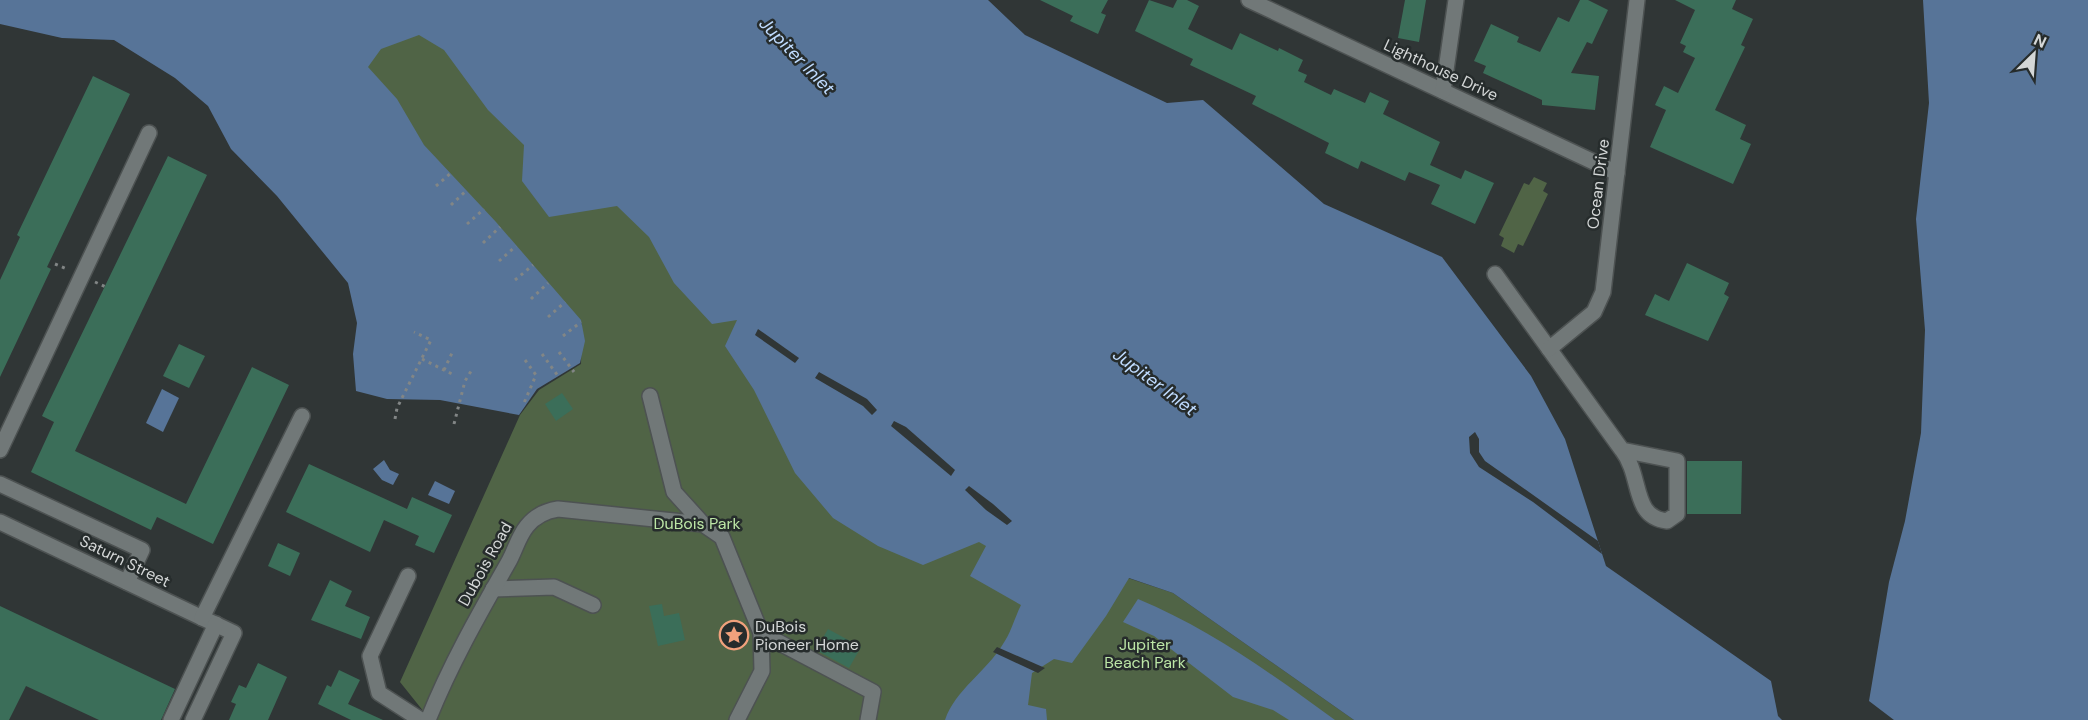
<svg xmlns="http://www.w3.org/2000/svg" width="2088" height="720" viewBox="0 0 2088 720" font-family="'DM Sans',sans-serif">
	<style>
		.green { fill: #506446 }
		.water { fill: #577498 }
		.pier { fill: #303636 }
		.building { fill: #3b6e59 }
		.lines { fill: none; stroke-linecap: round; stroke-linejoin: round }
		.minor-casing { stroke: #4d5252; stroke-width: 18 }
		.path { stroke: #828686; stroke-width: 3; stroke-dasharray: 3 4.5; stroke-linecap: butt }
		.minor { stroke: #717878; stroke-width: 15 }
		.labels { text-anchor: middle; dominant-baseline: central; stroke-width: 5; stroke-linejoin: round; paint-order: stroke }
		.street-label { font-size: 16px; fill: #d4d7d7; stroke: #262c2c }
		.park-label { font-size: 16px; fill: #bce6a6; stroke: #262c2c }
		.poi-label { font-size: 16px; fill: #d4d7d7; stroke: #262c2c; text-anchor: start }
		.water-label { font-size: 18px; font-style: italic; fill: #bfdbfe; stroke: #262c2c }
	</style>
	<rect width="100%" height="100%" fill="#303636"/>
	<!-- green -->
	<g class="green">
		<polygon points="419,34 444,48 547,132 738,318 1128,578 1173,593 1354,720 421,720 424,712 400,682 520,415 539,390 581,364 582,324 403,122 366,67 379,48"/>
		<polygon points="1534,177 1547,183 1543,191 1548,194 1523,246 1518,244 1514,253 1501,246 1504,238 1499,235 1524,183 1529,185"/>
	</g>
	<!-- water -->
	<g class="water">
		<path d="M0,0H988L1025,35L1167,103L1203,100L1324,204L1442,257L1531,376L1565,439L1606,566L1771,681L1778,716L1782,720H1354L1173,593L1129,578L1106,616L1072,663L1054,659L1032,673L1028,705L1046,709L1047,720H945C955,690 987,671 1003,644C1011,633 1015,617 1021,605L970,576L986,546L979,542L923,565L878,546L833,518L795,473L754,390L725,346L737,320L712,324L674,283L649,237L617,206L549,217L522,181L524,145L488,110L444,50L419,35L381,49L368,67L397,99L424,145L496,222L581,320L585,341L580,363L537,389L519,415L440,400L387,399L356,391L353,354L357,323L348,283L277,196L231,149L208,106L175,78L114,40L62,38L0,24Z"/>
		<polygon points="1923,0 2088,0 2088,720 1894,720 1869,701 1889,582 1905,521 1921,433 1925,330 1916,219 1929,103"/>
		<polygon points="162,389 179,398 163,432 146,423"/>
		<polygon points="384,460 390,470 399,474 393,485 382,480 373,469"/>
		<polygon points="435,481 455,491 449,504 428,495"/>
		<path d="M1138,599C1210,629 1272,674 1335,720H1289L1273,710L1233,697L1154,636L1123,622Z"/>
	</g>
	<!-- pier -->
	<g class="pier">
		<polygon points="758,329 799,358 795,363 755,335"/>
		<polygon points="819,372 867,399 877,410 872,415 863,406 815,378"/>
		<polygon points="894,421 906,427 955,470 951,476 891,426"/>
		<polygon points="1475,432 1479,439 1479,452 1485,461 1598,541 1602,554 1533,502 1479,467 1470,453 1469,437"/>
		<polygon points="969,486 993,504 1012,521 1007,525 986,510 965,490"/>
		<polygon points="997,647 1045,668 1038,673 993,652"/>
	</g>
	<!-- building -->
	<g class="building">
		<polygon points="1040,0 1108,0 1101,13 1106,15 1098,34 1070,21 1073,16"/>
		<polygon points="1149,0 1173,8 1177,0 1187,0 1199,6 1188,29 1232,50 1240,33 1278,51 1279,48 1303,60 1298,71 1307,75 1304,82 1331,95 1334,89 1365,103 1370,92 1389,101 1383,114 1440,142 1430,165 1461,179 1465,170 1494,183 1475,224 1431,204 1440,185 1409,172 1405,181 1361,161 1358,169 1325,153 1329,143 1252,104 1256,96 1190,65 1193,59 1135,31"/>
		<polygon points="1405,0 1426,0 1419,42 1398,38"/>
		<polygon points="1580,0 1588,0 1608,10 1592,44 1587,42 1571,73 1599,76 1595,110 1542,105 1542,100 1483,73 1486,66 1474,61 1491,24 1519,37 1517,42 1540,52 1558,17 1569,22"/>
		<polygon points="1675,0 1736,0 1732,9 1753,19 1741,45 1745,47 1715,110 1746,125 1740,139 1751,144 1733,184 1650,147 1666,110 1655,105 1664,86 1678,93 1695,58 1683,52 1686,46 1680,43 1695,10"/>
		<polygon points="93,76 130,94 47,267 51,269 0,377 0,280 20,237 17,235"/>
		<polygon points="168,156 207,175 75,451 186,504 252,367 289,385 213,544 157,517 151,530 31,472 54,422 42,416"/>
		<polygon points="1687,263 1729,283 1724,294 1729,297 1708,341 1645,315 1655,294 1669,301"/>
		<polygon points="179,344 205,356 189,388 163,376"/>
		<polygon points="562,393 573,409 556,421 545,404"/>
		<polygon points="1687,461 1742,461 1741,514 1687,514"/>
		<polygon points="309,464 407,509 412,497 452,515 434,553 415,545 419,536 384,520 370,552 286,512"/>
		<polygon points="278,543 300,553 290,576 268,566"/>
		<polygon points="330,580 352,591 345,606 370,617 361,639 311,620"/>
		<polygon points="662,604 664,616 679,613 685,640 658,646 649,606"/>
		<polygon points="0,606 175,689 161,720 99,720 26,686 9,720 0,720"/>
		<polygon points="828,629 861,647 849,668 816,650"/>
		<polygon points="258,663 287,677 268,720 229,720 236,704 231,702 239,685 246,688"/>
		<polygon points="339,670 360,680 348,704 383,720 351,720 318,704 327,685 331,687"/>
	</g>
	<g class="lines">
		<!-- minor casing -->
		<g class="minor-casing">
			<g id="minor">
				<polyline points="1249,0 1617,173"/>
				<polyline points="1443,91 1456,0"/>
				<path d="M1495,274L1622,450C1643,477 1631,517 1667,521L1677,514V461L1622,450"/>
				<polyline points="1549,349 1594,312 1603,292 1637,0"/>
				<polyline points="650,396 674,492 703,524"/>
				<polyline points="0,450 149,133"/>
				<polyline points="0,484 142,550 127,582"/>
				<polyline points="0,522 234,633 193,720"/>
				<polyline points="408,576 370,656 379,693 421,720"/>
				<polyline points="493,589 554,587 593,605"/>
				<polyline points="202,618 302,416"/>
				<polyline points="761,633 873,692 868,720"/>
				<polyline points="171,720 216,624"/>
				<path d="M428,720C450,665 479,614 508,563C515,551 518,537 527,526C535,516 545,511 558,509L703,524L722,537L761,633L762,671L737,720"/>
			</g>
		</g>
		<!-- path -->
		<g class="path">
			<polyline points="436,186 451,173"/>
			<polyline points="451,205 467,190"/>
			<polyline points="467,224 484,209"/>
			<polyline points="483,243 500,227"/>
			<polyline points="499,261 516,246"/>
			<polyline points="55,264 67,269"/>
			<polyline points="515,280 533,265"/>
			<polyline points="95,282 106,287"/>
			<polyline points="531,299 548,283"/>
			<polyline points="548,317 565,302"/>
			<polyline points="563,336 581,322"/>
			<polyline points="559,352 574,372"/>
			<polyline points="542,354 558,376"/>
			<polyline points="422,359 452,374"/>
			<polyline points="525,360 536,375 524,403 526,404"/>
			<polyline points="444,370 453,351"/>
			<polyline points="395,419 397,408 431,340 414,332"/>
			<polyline points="454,424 465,381 473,368"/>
		</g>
		<!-- minor -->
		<use href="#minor" class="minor"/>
	</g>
	<!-- icons -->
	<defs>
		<g id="sight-ring" transform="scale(1.5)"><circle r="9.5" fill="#262c2c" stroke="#f1a17c" stroke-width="1.5"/><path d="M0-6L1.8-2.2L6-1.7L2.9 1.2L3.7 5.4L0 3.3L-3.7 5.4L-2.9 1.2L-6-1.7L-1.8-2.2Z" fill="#f1a17c"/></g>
	</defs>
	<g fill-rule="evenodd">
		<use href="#sight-ring" x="734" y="635"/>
	</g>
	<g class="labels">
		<!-- street labels -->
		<g class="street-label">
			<text transform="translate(1441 70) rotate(25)">Lighthouse Drive</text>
			<text transform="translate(1598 184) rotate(-83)">Ocean Drive</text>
			<text transform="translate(125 561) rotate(26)">Saturn Street</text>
			<text transform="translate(485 564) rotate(-61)">Dubois Road</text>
		</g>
		<!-- park labels -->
		<g class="park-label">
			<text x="697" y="523">DuBois Park</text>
			<text x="1145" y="644">Jupiter<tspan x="1145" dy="18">Beach Park</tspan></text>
		</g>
		<!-- poi labels -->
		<g class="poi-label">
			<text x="755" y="626">DuBois<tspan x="755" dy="18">Pioneer Home</tspan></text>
		</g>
		<!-- water labels -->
		<g class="water-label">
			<text transform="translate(797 56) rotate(46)">Jupiter Inlet</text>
			<text transform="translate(1155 382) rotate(37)">Jupiter Inlet</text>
		</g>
	</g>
	<!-- north arrow -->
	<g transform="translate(2034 54) rotate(25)" stroke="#262c2c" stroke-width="4.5" paint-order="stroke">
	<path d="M0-4.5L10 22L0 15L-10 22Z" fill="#d4d7d7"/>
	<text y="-9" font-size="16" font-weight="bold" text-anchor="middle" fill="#d4d7d7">N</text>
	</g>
</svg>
